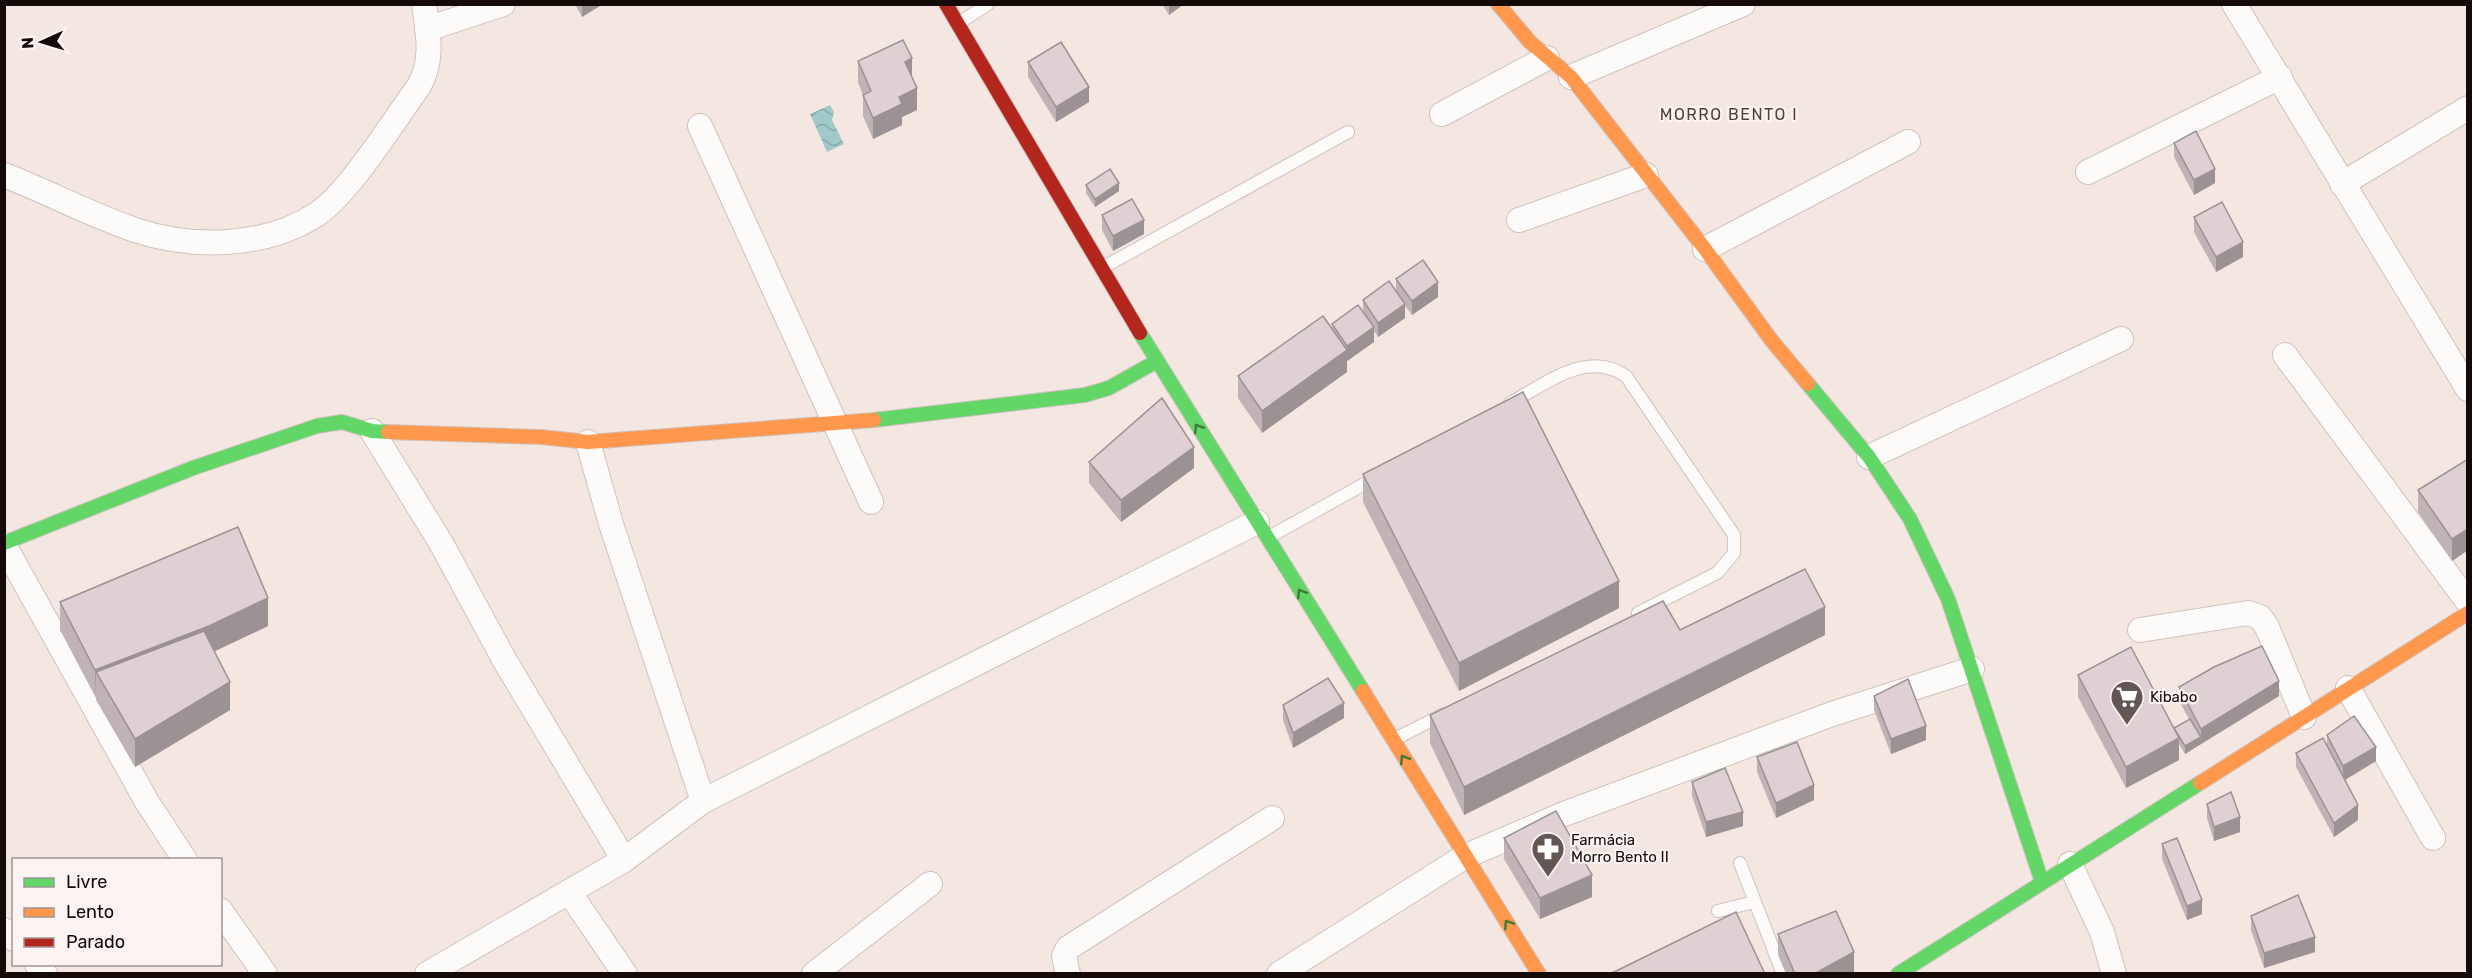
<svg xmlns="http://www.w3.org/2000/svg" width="2472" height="978" viewBox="0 0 2472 978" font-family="Rubik,sans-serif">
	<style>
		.water { fill: url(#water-waves) }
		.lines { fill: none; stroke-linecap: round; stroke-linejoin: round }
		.lane-casing { stroke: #cfc3be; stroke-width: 14 }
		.street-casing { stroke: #cfc3be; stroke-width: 26 }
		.fast-casing { stroke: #cfc3be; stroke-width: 16 }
		.slow-casing { stroke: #cfc3be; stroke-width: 16 }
		.jam-casing { stroke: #cfc3be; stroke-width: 16 }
		.lane { stroke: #fdfbfa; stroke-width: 12 }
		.street { stroke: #fdfbfa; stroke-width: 24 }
		.fast { stroke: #63d668; stroke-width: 14 }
		.slow { stroke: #ff974d; stroke-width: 14 }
		.jam { stroke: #b3261e; stroke-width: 14 }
		.wall { fill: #bfb3b5 }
		.shaded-wall { fill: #9b9294 }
		.building { fill: #ded0d3; stroke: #9b9294; stroke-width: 1.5 }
		.oneway { stroke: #3f7a3c }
		.labels { text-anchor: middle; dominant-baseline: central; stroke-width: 4.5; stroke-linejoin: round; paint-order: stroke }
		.poi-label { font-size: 15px; fill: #140a07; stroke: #fbf4f2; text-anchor: start }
		.neighbourhood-label { font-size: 16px; letter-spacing: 1.5px; fill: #573e35; stroke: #fbf4f2 }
	</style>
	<defs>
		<pattern id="water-waves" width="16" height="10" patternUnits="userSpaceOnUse" patternTransform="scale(1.5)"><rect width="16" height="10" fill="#a0c9c8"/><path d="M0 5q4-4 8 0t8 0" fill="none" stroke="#89abaa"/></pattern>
	</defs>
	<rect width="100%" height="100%" fill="#f4e6e1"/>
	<!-- water -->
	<polygon class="water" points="830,105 834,112 832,120 844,144 827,152 810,114"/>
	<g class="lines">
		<!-- lane casing -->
		<g class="lane-casing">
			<g id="lane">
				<polyline points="959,23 988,4"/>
				<polyline points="1102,268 1348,132"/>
				<path d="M1510,403C1546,384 1587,349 1626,376L1734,535V553L1717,573L1638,613"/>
				<polyline points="1269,537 1377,477"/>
				<polyline points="1393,740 1444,714"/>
				<polyline points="1740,863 1783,974"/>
				<polyline points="1718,911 1754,902"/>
			</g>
		</g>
		<!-- street casing -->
		<g class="street-casing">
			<g id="street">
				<polyline points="2234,4 2468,389"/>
				<polyline points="427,29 503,4"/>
				<polyline points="1571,77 1743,4"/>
				<polyline points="1442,114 1547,58"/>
				<polyline points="700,126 871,502"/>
				<polyline points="2088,172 2280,77"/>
				<path d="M4,175C48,192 91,215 135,230C192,249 266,248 317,214C349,193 395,119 419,86C434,59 428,34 424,4"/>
				<polyline points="2342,184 2468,108"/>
				<polyline points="1519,220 1646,175"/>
				<polyline points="1705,249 1908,142"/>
				<polyline points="2285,355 2468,602"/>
				<polyline points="372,431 441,543 505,661 624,860"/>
				<polyline points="588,442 611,524 703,801"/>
				<polyline points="1869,457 2121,339"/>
				<polyline points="4,545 147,802 185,860"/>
				<polyline points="2140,630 2248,613 2260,617 2267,627 2304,717"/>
				<polyline points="2348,688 2433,838"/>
				<polyline points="2070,864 2102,932 2114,974"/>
				<polyline points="569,892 625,974"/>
				<polyline points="220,910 265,974"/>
				<polyline points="4,930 14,939"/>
				<polyline points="37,964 45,974"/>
				<polyline points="427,974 624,860 703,801 1257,522"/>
				<polyline points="814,974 930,884"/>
				<polyline points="1068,974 1064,956 1068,948 1272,818"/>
				<polyline points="1279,974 1464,857 1564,814 1832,714 1972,669"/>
			</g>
		</g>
		<!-- fast casing -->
		<g class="fast-casing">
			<g id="fast">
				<polyline points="1140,333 1363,691"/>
				<polyline points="1808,384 1869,457 1910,519 1948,599 2042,882"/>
				<polyline points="874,420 1085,395 1109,388 1157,361"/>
				<polyline points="4,543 193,468 317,426 342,422 372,431 388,432"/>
				<polyline points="1898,974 2200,783"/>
			</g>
		</g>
		<!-- slow casing -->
		<g class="slow-casing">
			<g id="slow">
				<polyline points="1498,4 1530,42 1571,77 1705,249 1772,341 1808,384"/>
				<polyline points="388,432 541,437 588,442 874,420"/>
				<polyline points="1363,691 1539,974"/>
				<polyline points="2200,783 2468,613"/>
			</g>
		</g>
		<!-- jam casing -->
		<g class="jam-casing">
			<polyline id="jam" points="946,4 1140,333"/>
		</g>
		<!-- lane -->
		<use href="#lane" class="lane"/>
		<!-- street -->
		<use href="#street" class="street"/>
		<!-- fast -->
		<use href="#fast" class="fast"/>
		<!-- slow -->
		<use href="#slow" class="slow"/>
		<!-- jam -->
		<use href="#jam" class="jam"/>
	</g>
	<!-- wall -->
	<g class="wall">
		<polygon points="575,4 603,4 582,17"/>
		<polygon points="1162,4 1184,4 1169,15"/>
		<polygon points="858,61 912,77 917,110 902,117 902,125 873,139 863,116 863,95 858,83"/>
		<polygon points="1028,62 1089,102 1056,122 1028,77"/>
		<polygon points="2174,143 2215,183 2194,195 2174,157"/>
		<polygon points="1086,185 1119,191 1095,207 1086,193"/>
		<polygon points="1102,215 1144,234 1113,251 1102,230"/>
		<polygon points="2194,217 2243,257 2216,272 2194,232"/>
		<polygon points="1396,279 1438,297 1412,315 1405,306 1405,318 1378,337 1374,331 1374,342 1347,361 1347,372 1262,433 1238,398 1238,376 1332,328 1332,324 1363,311 1363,300 1396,291"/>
		<polygon points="2468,459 2468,550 2452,561 2418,512 2418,490"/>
		<polygon points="1089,462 1194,468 1121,522 1089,483"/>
		<polygon points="1363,474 1619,608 1459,691 1363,502"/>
		<polygon points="60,602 268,626 214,651 230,710 135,767 96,700 96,698 60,630"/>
		<polygon points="1680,630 1825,635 1464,815 1430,743 1430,715"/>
		<polygon points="2078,675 2174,729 2189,719 2179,701 2179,687 2279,696 2185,754 2179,744 2179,760 2126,788 2078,697"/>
		<polygon points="1874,696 1926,740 1891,754 1874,710"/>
		<polygon points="1283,705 1344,718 1293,748 1283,720"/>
		<polygon points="2327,735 2376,761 2345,780 2358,820 2334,837 2296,767 2296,753 2327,745"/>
		<polygon points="1757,757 1814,800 1776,818 1757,772"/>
		<polygon points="1692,782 1743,826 1706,837 1692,796"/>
		<polygon points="2207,804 2240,832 2214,841 2207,818"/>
		<polygon points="1504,838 1592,897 1540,919 1504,859"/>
		<polygon points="2162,844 2202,914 2187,920 2162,859"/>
		<polygon points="2251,916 2315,952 2264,968 2251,930"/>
		<polygon points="1778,934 1854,973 1786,974 1778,955"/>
	</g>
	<!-- shaded-wall -->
	<g class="shaded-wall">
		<polygon points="582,4 603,4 582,17"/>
		<polygon points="1169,4 1184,4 1169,15"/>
		<polygon points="912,58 912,79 905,62"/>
		<polygon points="1089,87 1089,102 1056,122 1056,107"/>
		<polygon points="917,88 917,110 902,117 902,125 873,139 873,118 899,97"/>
		<polygon points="2215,169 2215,183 2194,195 2194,180"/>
		<polygon points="1119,183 1119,191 1095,207 1095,199"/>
		<polygon points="1144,220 1144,234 1113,251 1113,236"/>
		<polygon points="2243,242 2243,257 2216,272 2216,257"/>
		<polygon points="1438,282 1438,297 1412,315 1412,301"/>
		<polygon points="1405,304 1405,318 1378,337 1378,323"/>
		<polygon points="1374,327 1374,342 1347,361 1347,372 1262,433 1262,411 1347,350 1347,346"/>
		<polygon points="1194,447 1194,468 1121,522 1121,500"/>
		<polygon points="2468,529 2468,550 2452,561 2452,539"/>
		<polygon points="1619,581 1619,608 1459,691 1459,663"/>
		<polygon points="268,598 268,626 209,654 96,672 95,698 95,670"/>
		<polygon points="1825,607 1825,635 1464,815 1464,787"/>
		<polygon points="2279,681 2279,696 2201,744 2201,729"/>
		<polygon points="230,682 230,710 135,767 135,739"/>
		<polygon points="1344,703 1344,718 1293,748 1293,733"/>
		<polygon points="1926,726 1926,740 1891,754 1891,739"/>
		<polygon points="2201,737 2201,744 2185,754 2185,746"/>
		<polygon points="2179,738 2179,760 2126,788 2126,767"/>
		<polygon points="2376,747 2376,761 2343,781 2343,766"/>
		<polygon points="1814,785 1814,800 1776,818 1776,803"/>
		<polygon points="2358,805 2358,820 2334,837 2334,823"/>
		<polygon points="1743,812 1743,826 1706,837 1706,822"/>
		<polygon points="2240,817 2240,832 2214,841 2214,827"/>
		<polygon points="1592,875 1592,897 1540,919 1540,898"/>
		<polygon points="2202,900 2202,914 2187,920 2187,906"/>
		<polygon points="2315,937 2315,952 2264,968 2264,953"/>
		<polygon points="1854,952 1854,974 1814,974"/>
	</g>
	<!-- building -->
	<g class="building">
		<polygon points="903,40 912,58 905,62 917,88 899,97 902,104 873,118 863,95 871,91 858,61"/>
		<polygon points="1061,42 1089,87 1056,107 1028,62"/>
		<polygon points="2196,131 2215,169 2194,180 2174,143"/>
		<polygon points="1110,169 1119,183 1095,199 1086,185"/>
		<polygon points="1132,199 1144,220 1113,236 1102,215"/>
		<polygon points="2222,202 2243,242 2216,257 2194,217"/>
		<polygon points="1423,260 1438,282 1412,301 1396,279"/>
		<polygon points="1389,281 1405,304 1378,323 1363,300"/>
		<polygon points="1358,305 1374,327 1347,346 1332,324"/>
		<polygon points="1323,316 1347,350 1262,411 1238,376"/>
		<polygon points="1523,392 1619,581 1459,663 1363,474"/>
		<polygon points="1162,398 1194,447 1121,500 1089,462"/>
		<polygon points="2468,459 2468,529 2452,539 2418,490"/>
		<polygon points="238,527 268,598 209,626 95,670 60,602"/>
		<polygon points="1805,569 1825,607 1464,787 1430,715 1663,601 1680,630"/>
		<polygon points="204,631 230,682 135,739 96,672"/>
		<polygon points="2262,646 2279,681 2201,729 2179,687 2214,667"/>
		<polygon points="2131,647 2179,738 2126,767 2078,675"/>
		<polygon points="1328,678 1344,703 1293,733 1283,705"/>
		<polygon points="1908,679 1926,726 1891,739 1874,696"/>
		<polygon points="2354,716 2376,747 2343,766 2327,735"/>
		<polygon points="2190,719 2201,737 2185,746 2174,728"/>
		<polygon points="2323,738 2358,805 2334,823 2296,753"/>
		<polygon points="1797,742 1814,785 1776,803 1757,757"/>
		<polygon points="1725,768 1743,812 1706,822 1692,782"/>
		<polygon points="2231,792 2240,817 2214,827 2207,804"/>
		<polygon points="1556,811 1592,875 1540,898 1504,838"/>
		<polygon points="2177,838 2202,900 2187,906 2162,844"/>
		<polygon points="2298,895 2315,937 2264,953 2251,916"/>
		<polygon points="1836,911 1854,952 1814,974 1795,974 1778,934"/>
		<polygon points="1736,912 1765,974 1610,974"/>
	</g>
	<!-- one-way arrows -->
	<defs><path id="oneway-chevron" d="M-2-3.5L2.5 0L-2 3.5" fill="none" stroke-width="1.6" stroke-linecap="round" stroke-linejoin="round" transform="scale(1.5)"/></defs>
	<g class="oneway">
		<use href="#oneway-chevron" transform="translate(1198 428) rotate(-122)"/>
		<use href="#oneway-chevron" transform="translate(1301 593) rotate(-122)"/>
		<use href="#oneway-chevron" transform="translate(1404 759) rotate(-122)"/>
		<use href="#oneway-chevron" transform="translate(1508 924) rotate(-123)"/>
	</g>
	<!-- icons -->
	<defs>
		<g id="supermarket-pin" transform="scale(1.725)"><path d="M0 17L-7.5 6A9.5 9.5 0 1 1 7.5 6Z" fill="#625753" stroke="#fbf4f2"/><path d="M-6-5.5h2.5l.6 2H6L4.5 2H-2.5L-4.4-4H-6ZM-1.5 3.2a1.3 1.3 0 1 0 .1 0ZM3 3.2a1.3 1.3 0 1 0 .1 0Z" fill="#fff"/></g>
		<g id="pharmacy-pin" transform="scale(1.725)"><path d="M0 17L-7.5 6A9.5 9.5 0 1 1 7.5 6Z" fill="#625753" stroke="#fbf4f2"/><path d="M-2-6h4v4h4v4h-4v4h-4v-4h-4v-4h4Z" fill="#fff"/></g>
	</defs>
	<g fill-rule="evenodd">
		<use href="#supermarket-pin" x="2127" y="697"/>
		<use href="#pharmacy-pin" x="1548" y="849"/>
	</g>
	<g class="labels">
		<!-- poi labels -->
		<g class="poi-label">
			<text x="2150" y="697">Kibabo</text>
			<text x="1571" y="840">Farmácia<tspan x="1571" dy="17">Morro Bento II</tspan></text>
		</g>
		<!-- neighbourhood labels -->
		<g class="neighbourhood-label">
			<text x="1729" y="114">MORRO BENTO I</text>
		</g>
	</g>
	<!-- border -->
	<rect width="2472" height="978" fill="none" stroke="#140a07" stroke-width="12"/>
	<!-- legend -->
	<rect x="12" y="858" width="210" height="108" fill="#fbf4f2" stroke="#9f9694" stroke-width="1.5"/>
	<rect x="24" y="878" width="30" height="9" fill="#63d668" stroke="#9f9694" stroke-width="1.5"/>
	<text x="66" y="888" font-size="18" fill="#140a07">Livre</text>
	<rect x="24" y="908" width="30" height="9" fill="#ff974d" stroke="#9f9694" stroke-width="1.5"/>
	<text x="66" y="918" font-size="18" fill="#140a07">Lento</text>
	<rect x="24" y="938" width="30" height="9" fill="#b3261e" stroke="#9f9694" stroke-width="1.5"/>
	<text x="66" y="948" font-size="18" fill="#140a07">Parado</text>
	<!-- north arrow -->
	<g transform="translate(42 42) rotate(266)" stroke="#fbf4f2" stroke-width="4.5" paint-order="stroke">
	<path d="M0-4.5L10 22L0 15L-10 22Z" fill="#140a07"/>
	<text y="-9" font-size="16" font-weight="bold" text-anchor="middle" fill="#140a07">N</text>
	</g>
</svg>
